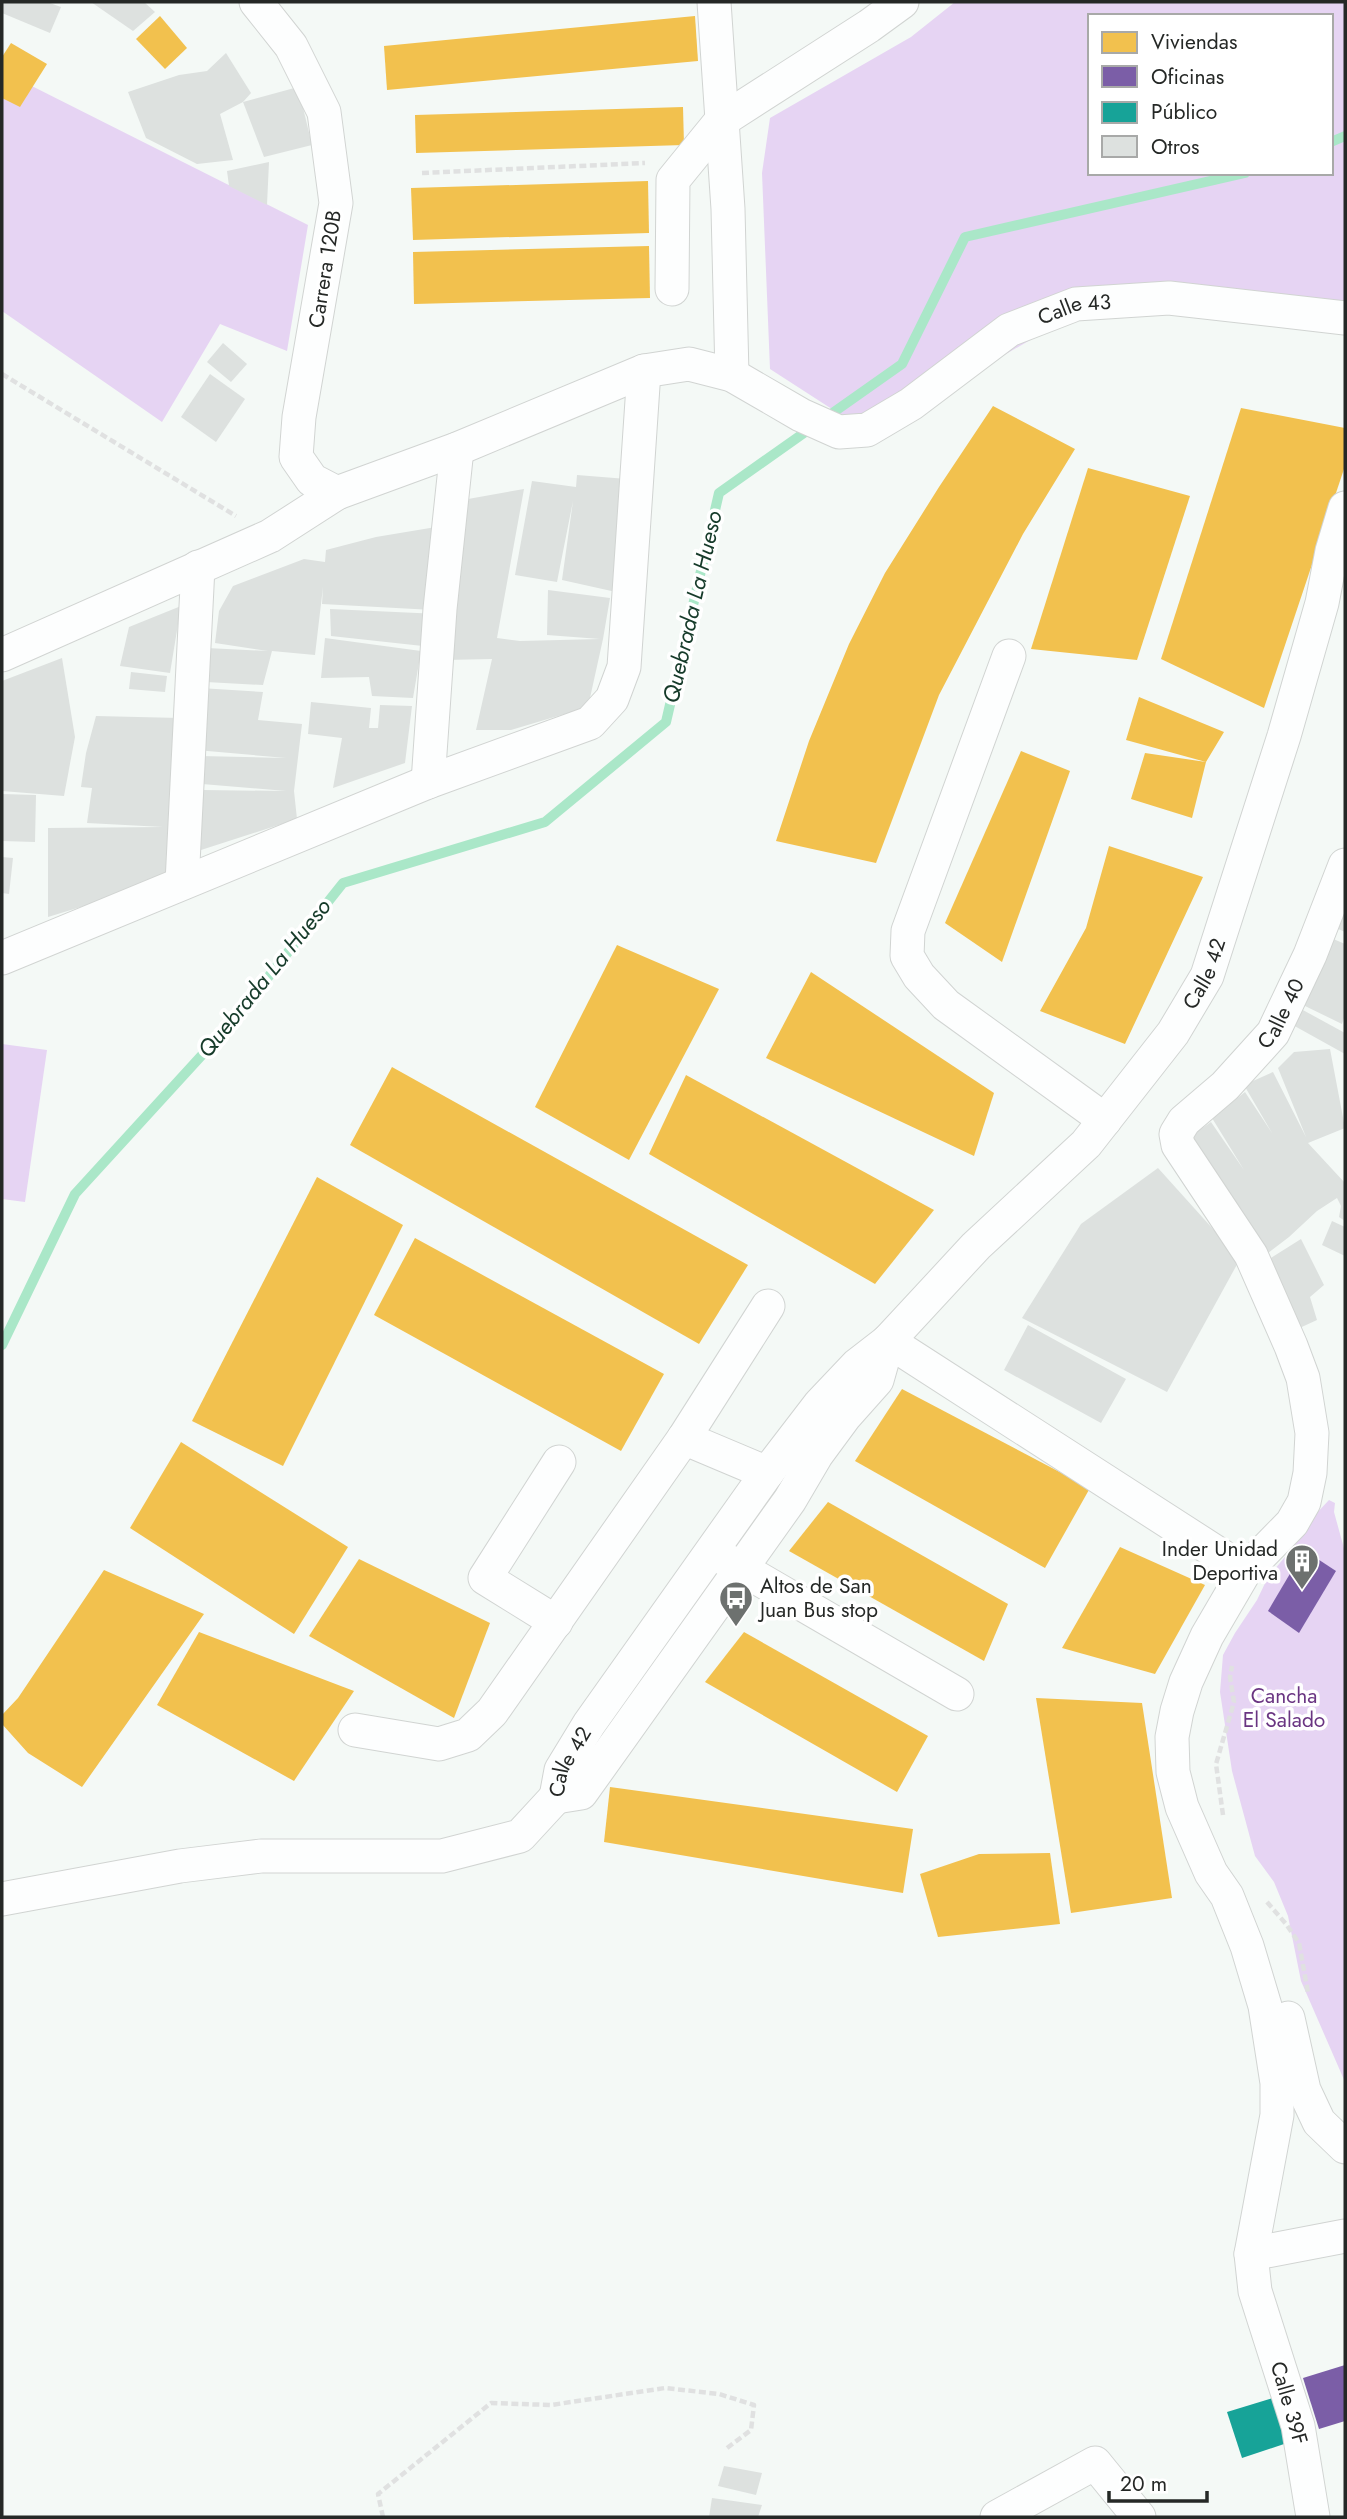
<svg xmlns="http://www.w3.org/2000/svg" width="1347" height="2519" viewBox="0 0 1347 2519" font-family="Jost,sans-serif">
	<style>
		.green { fill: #e6d4f3; fill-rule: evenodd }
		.homes { fill: #f2c14e }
		.offices { fill: #7b5ea7 }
		.public { fill: #17a398 }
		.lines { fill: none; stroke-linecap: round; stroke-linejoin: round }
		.stream { stroke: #aae7c8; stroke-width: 10 }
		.building { fill: #dde1df }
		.minor-casing { stroke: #d1d4d2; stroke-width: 35 }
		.path { stroke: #e0e1e1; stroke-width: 4.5; stroke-dasharray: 7 3.5; stroke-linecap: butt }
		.minor { stroke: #fdfefe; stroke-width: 33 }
		.labels { text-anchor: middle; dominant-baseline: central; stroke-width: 7; stroke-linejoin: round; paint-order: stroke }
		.street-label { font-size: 21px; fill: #252826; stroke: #fff }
		.poi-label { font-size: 21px; fill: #252826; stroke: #fff; text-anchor: end }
		.park-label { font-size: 21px; fill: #6a3582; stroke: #fff }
		.water-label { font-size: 23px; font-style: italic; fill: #163b2a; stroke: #fff }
	</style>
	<rect width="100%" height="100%" fill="#f4f9f6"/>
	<!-- green -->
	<g class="green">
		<path d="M955,2H1345V321L1169,298L1077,313L869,433L770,369L762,173L770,118L911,37ZM1090,16H1331V173H1090Z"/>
		<polygon points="2,71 308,225 287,351 220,324 162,422 2,311"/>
		<polygon points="2,1044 47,1050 25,1202 2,1199"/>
		<polygon points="1329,1500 1335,1503 1334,1512 1345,1552 1345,2082 1301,1981 1288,1916 1274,1882 1255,1856 1232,1771 1220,1692 1223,1655 1235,1633 1257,1600 1268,1577 1295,1545 1314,1516"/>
	</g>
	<!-- homes -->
	<g class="homes">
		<polygon points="160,16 187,48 165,69 136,39"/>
		<polygon points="695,16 698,61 387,90 384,46"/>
		<polygon points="11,43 47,64 20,107 2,98 2,57"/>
		<polygon points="683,107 684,145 416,153 415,115"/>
		<polygon points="648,181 649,233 413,240 411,188"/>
		<polygon points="649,246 650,298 414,304 413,252"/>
		<polygon points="993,406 1075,449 1023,534 939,695 876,863 776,841 809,741 849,644 885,573 939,487"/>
		<polygon points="1241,408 1345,428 1345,466 1264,708 1161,659"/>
		<polygon points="1088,468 1190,496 1137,660 1031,649"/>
		<polygon points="1139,697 1224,732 1206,762 1192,818 1131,799 1145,753 1206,762 1126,740"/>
		<polygon points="1021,751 1070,771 1002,962 945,923"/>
		<polygon points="1109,846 1203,877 1125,1044 1040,1011 1086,928"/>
		<polygon points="617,945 719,989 629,1160 535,1107"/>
		<polygon points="811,972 994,1093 974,1156 766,1058"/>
		<polygon points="392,1067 748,1265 699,1344 350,1145"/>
		<polygon points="686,1075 934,1210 875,1284 649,1154"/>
		<polygon points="317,1177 403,1225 283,1466 192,1421"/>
		<polygon points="415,1238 664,1374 621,1451 374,1315"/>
		<polygon points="902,1389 1090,1488 1045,1568 855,1461"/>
		<polygon points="181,1442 348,1547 294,1634 130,1528"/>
		<polygon points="828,1502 1008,1604 984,1661 789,1551"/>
		<polygon points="1120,1547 1205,1585 1155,1674 1062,1648"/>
		<polygon points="359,1559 490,1623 454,1718 309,1636"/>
		<polygon points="104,1570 204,1614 82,1787 28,1753 2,1724 2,1715 18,1698"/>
		<polygon points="199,1632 354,1691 294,1781 157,1705"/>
		<polygon points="744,1632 928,1736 897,1792 705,1682"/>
		<polygon points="1036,1698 1142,1703 1172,1898 1071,1913"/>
		<polygon points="610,1787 913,1829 903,1893 604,1842"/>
		<polygon points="1050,1853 1060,1924 938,1937 920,1874 979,1854"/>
	</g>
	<!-- offices -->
	<g class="offices">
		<polygon points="1304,1550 1336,1571 1299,1633 1268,1611"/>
		<polygon points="1345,2365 1345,2421 1319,2429 1303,2378"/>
	</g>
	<!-- public -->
	<polygon class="public" points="1279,2396 1293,2441 1242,2458 1227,2412"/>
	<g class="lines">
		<!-- stream -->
		<g class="stream">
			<polyline points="1331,142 1345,136"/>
			<polyline points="824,419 902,364 965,237 1245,173"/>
			<polyline points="2,1345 75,1194 235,1019 343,883 545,822 666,722 719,493 811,428"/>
		</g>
	</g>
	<!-- building -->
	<g class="building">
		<polygon points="2,2 47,2 61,7 50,33 2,13"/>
		<polygon points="91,2 144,2 155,12 133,31"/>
		<polygon points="226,53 251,93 243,102 220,114 233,160 197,164 146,138 128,92 179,75 207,71"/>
		<polygon points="298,87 312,145 264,157 243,102"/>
		<polygon points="269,162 267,205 229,186 227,171"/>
		<polygon points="223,343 247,364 231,382 207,362"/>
		<polygon points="210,374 245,399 216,442 181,417"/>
		<polygon points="577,475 627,479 616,592 562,580 573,501 557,582 515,575 532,481 576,487"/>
		<polygon points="524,489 497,638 520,641 600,639 547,635 548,590 610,598 603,639 588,707 511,730 476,730 492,659 445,660 468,499"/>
		<polygon points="436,527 433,610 322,604 323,587 315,655 272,651 263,685 206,682 207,648 268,651 215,643 219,611 233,586 304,559 325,562 326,550 376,537"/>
		<polygon points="181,606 170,673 120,666 129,627"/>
		<polygon points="330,609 439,614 432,647 331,636"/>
		<polygon points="325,638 421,651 413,698 372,696 369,677 321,678"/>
		<polygon points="62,658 75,737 64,796 2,791 2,681"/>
		<polygon points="131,672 167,676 165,692 129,689"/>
		<polygon points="200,688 263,692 258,720 302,724 294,791 297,819 201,850 202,790 286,791 202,784 200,756 286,758 196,750"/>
		<polygon points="311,702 371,708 369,728 378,728 380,705 412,706 405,763 333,788 342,738 308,734"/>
		<polygon points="96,716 180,718 172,879 48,917 48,828 163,827 87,823 92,788 81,787 86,753"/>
		<polygon points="2,794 36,795 35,842 2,841"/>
		<polygon points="2,857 13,858 9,894 2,893"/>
		<polygon points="1345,904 1345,932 1336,928"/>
		<polygon points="1331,938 1345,944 1345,1015 1342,1024 1303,1005"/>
		<polygon points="1301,1009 1345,1033 1345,1054 1291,1024"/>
		<polygon points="1330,1049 1345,1128 1308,1143 1345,1183 1345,1221 1339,1217 1341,1206 1337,1198 1317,1211 1289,1237 1259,1260 1185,1140 1211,1122 1244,1170 1212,1118 1245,1092 1272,1133 1244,1085 1273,1072 1306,1137 1278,1068 1294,1052"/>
		<polygon points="1158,1168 1240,1259 1167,1392 1022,1318 1081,1224"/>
		<polygon points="1332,1221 1345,1227 1345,1256 1322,1245"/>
		<polygon points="1301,1239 1324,1285 1310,1297 1317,1320 1293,1331 1263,1263"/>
		<polygon points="1028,1325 1126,1379 1101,1423 1004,1370"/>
		<polygon points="724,2466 762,2473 756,2495 718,2486"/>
		<polygon points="712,2498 762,2505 758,2517 709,2517"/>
	</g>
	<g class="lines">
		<!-- minor casing -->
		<g class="minor-casing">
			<g id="minor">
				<polyline points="256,2 291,46 324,112 336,203 299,417 296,457 312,480 337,493"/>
				<polyline points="714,2 728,209 732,375"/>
				<polyline points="672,289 673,180 721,121 869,26 902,2"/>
				<path id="s1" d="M2,655L270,536L337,493L457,449L644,371L689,364L732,375L801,415L839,432L867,430L911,404L1009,330L1076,304L1169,298L1345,318"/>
				<polyline points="1009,656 908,931 907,956 919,976 946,1005 1105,1120"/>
				<polyline points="428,782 440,609 457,449"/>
				<polyline points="182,883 198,567"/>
				<polyline points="2,958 428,782 590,723 612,699 624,667 644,371"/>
				<polyline points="888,1341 1245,1571"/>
				<polyline points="684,1438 767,1473"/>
				<polyline points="723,1558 957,1694"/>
				<polyline points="556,1622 485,1578 559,1462"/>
				<polyline points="355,1730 439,1744 468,1735 492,1712 684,1438 768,1306"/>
				<path id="s2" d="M556,1797L561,1770L589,1724L767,1473L820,1404L857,1365L888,1341L976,1246L1086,1144L1173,1033L1207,976L1284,736L1322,603L1332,551L1345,508"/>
				<polyline points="556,1797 581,1793 790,1500 817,1454 845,1416 877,1380 888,1341"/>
				<polyline points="2,1899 180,1866 261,1856 442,1856 520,1836 556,1797"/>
				<polyline points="1288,2018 1304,2090 1319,2122 1345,2147"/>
				<polyline points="1251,2254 1345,2236"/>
				<polyline points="997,2517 1095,2463 1139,2517"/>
				<path id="s3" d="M1313,2517L1298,2426L1255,2291L1251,2254L1277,2115V2083L1265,2006L1247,1946L1227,1896L1211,1873L1182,1807L1173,1772L1172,1737L1177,1711L1186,1682L1207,1636L1245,1571L1292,1523L1304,1502L1310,1473L1312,1433L1303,1378L1291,1346L1251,1255L1178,1145L1176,1134L1184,1121L1225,1086L1273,1033L1310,955L1345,865"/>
			</g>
		</g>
		<!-- path -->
		<g class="path">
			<polyline points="422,173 645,163"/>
			<polyline points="2,374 236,516"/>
			<polyline points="1223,1815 1216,1764 1234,1702 1230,1677 1232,1666"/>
			<polyline points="1267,1902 1286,1924 1299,1943 1308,1993"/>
			<polyline points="383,2517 378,2494 491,2403 551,2405 665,2388 719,2394 754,2405 751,2430 727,2448"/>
		</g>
		<!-- minor -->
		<use href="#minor" class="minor"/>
	</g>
	<!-- icons -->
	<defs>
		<g id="building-pin" transform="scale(1.75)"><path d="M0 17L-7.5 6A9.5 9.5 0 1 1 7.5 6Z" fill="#6d716f" stroke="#fff"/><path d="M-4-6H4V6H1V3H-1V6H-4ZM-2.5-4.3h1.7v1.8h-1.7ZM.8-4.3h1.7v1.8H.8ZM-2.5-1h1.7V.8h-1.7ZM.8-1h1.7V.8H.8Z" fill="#fff"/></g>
		<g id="bus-pin" transform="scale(1.75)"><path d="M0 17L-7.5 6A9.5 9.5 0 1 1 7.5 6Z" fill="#6d716f" stroke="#fff"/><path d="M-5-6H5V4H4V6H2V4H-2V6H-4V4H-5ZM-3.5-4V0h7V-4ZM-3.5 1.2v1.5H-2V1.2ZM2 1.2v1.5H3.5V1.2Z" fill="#fff"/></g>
	</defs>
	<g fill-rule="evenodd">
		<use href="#building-pin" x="1302" y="1561"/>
		<use href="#bus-pin" x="736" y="1598"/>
	</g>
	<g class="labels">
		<!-- street labels -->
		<g class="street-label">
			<text transform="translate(325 269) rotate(-81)">Carrera 120B</text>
			<text stroke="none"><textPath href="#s1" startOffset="1186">Calle 43</textPath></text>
			<text stroke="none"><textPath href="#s2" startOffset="1057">Calle 42</textPath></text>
			<text stroke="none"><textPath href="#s3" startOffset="1648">Calle 40</textPath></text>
			<text stroke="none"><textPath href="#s2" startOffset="38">Calle 42</textPath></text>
			<text transform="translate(1289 2403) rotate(74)">Calle 39F</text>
		</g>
		<!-- poi labels -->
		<g class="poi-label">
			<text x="1278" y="1549">Inder Unidad<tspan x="1278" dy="24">Deportiva</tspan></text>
			<text x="760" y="1586" text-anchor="start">Altos de San<tspan x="760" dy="24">Juan Bus stop</tspan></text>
		</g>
		<!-- park labels -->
		<g class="park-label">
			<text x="1284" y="1696">Cancha<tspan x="1284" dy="24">El Salado</tspan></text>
		</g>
		<!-- water labels -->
		<g class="water-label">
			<text transform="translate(692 607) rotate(-77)">Quebrada La Hueso</text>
			<text transform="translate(264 978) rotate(-51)">Quebrada La Hueso</text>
		</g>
	</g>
	<!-- border -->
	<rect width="1347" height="2519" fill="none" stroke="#252826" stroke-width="7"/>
	<!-- legend -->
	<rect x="1088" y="14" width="245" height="161" fill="#ffffff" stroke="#a8a9a8" stroke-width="2"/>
	<rect x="1102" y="32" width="35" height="21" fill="#f2c14e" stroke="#a8a9a8" stroke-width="2"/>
	<text x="1151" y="49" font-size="21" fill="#252826">Viviendas</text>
	<rect x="1102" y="66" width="35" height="21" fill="#7b5ea7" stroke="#a8a9a8" stroke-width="2"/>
	<text x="1151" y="84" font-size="21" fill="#252826">Oficinas</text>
	<rect x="1102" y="102" width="35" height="21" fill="#17a398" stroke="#a8a9a8" stroke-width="2"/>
	<text x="1151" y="119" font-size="21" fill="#252826">Público</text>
	<rect x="1102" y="136" width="35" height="21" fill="#dde1df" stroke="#a8a9a8" stroke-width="2"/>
	<text x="1151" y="154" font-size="21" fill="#252826">Otros</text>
	<!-- scale -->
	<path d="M1109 2491v10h98v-10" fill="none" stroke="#252826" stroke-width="3.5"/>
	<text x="1120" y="2491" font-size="21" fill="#252826" stroke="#ffffff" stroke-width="5" paint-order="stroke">20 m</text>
</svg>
